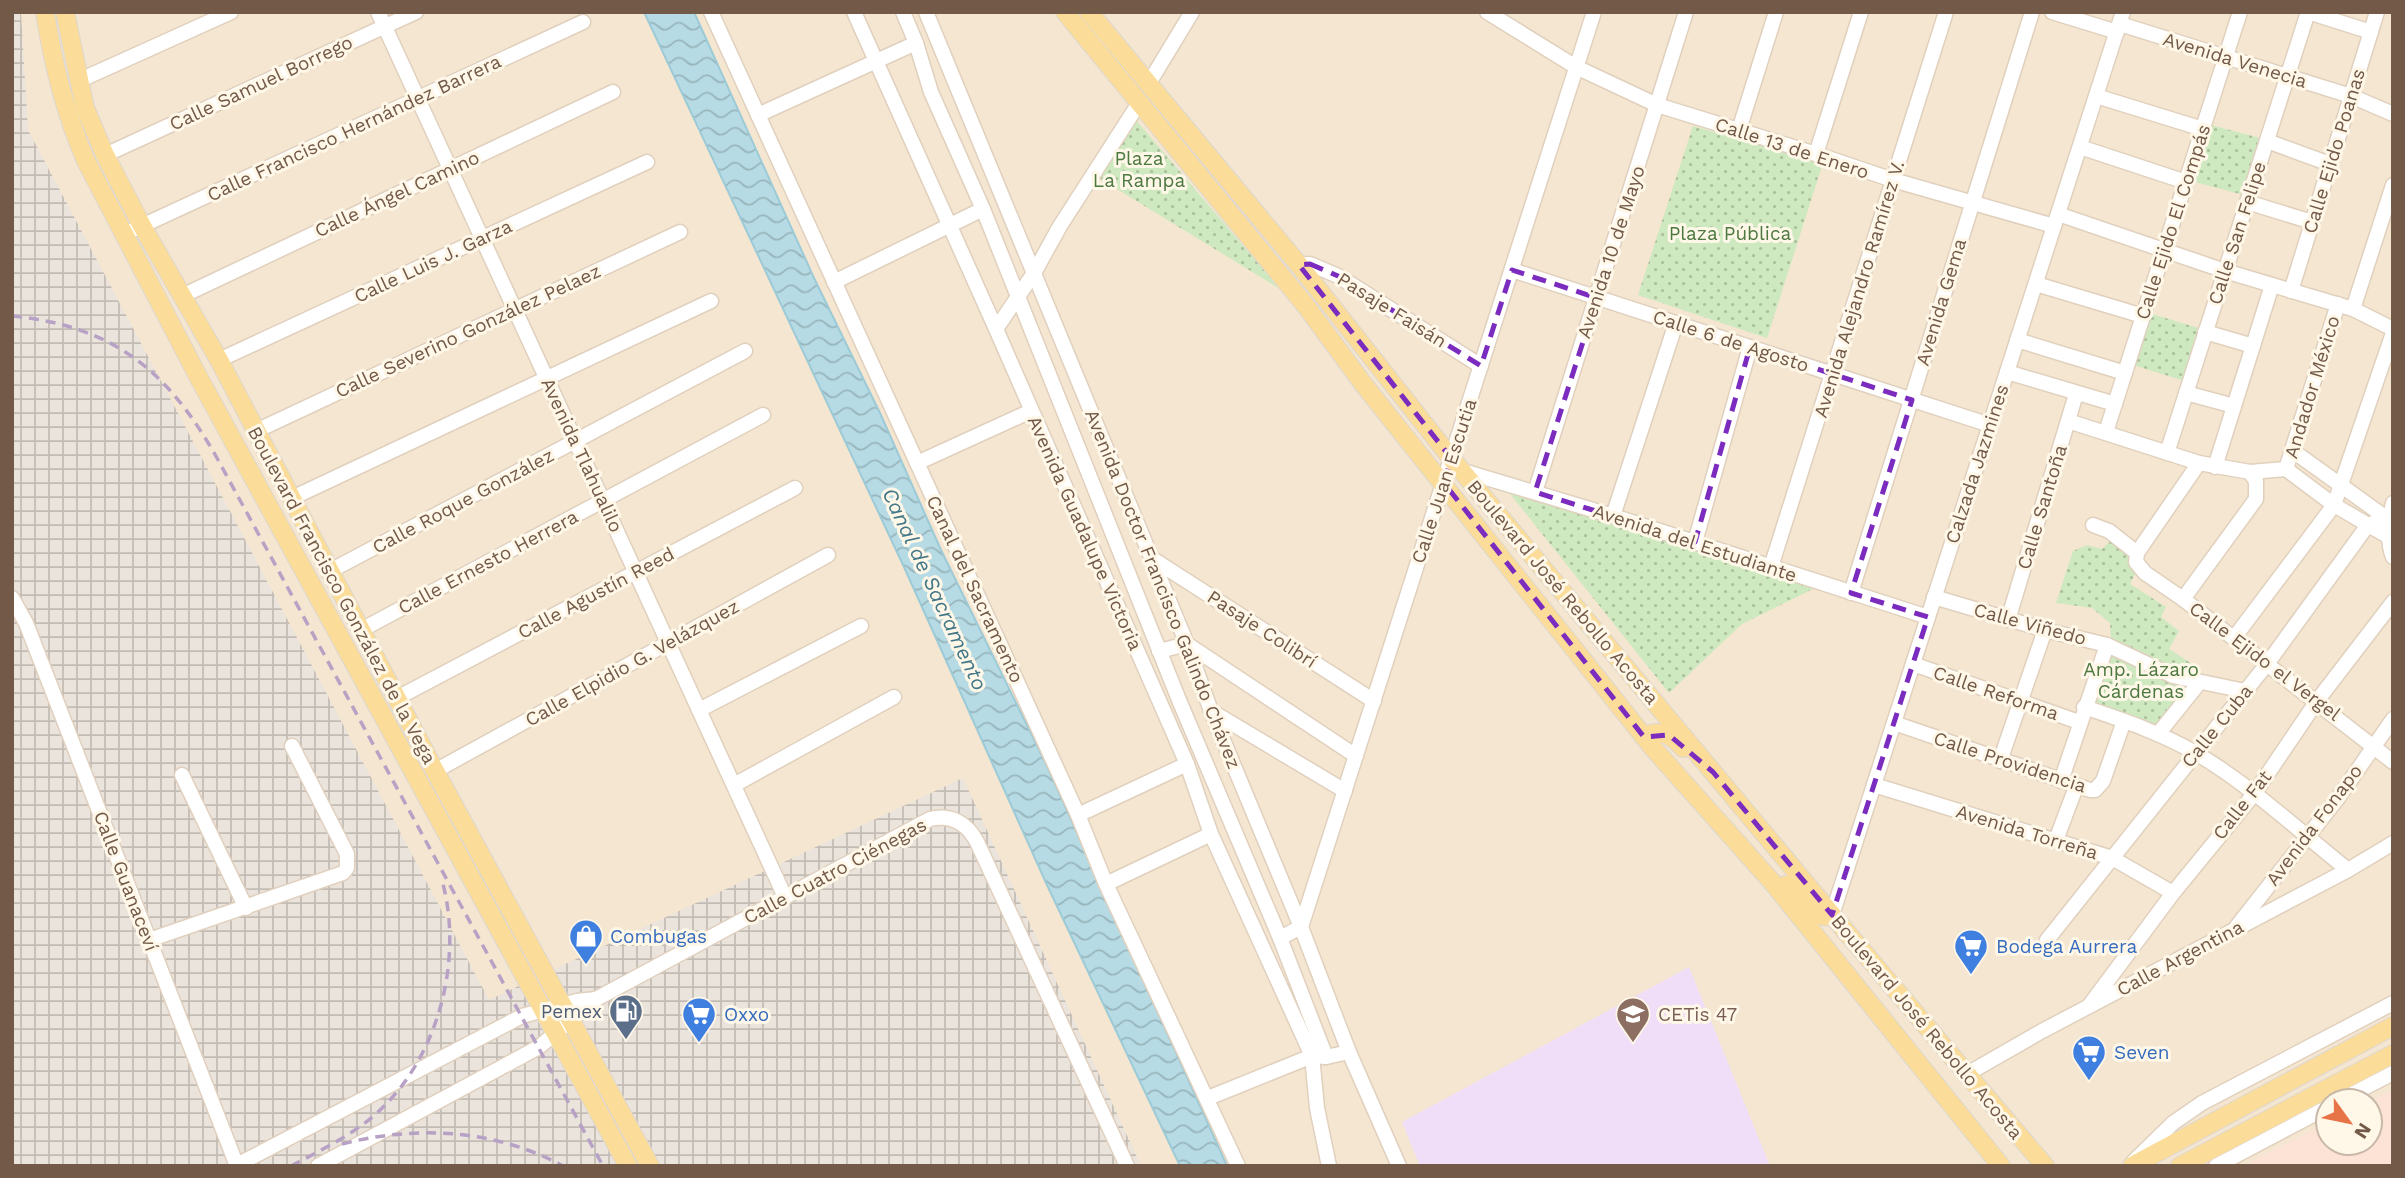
<svg xmlns="http://www.w3.org/2000/svg" width="2405" height="1178" viewBox="0 0 2405 1178" font-family="'Work Sans',sans-serif">
	<style>
		.residential { fill: #f4e6d0; fill-rule: evenodd }
		.commercial { fill: #fde3d5 }
		.industrial { fill: url(#industrial-grid) }
		.education { fill: #f0def8 }
		.green { fill: url(#green-dots) }
		.water { fill: url(#water-waves); stroke: #9ccad7; stroke-width: 2 }
		.lines { fill: none; stroke-linecap: round; stroke-linejoin: round }
		.minor-casing { stroke: #e0d0bd; stroke-width: 17 }
		.major-casing { stroke: #ddd7d3; stroke-width: 20 }
		.minor { stroke: #fff; stroke-width: 14 }
		.major { stroke: #fbdd99; stroke-width: 18 }
		.rail { stroke: #b7a1c5; stroke-width: 3.5; stroke-dasharray: 10 7; stroke-linecap: butt }
		.marked { fill: none; stroke: #7b2cbf; stroke-width: 5; stroke-dasharray: 14 9; stroke-linejoin: round }
		.labels { text-anchor: middle; dominant-baseline: central; stroke-width: 6; stroke-linejoin: round; paint-order: stroke }
		.street-label { font-size: 19px; fill: #735a48; stroke: #fff7e8 }
		.park-label { font-size: 19px; fill: #4d7941; stroke: #fff7e8 }
		.shop-label { font-size: 19px; fill: #366cbe; stroke: #fff7e8; text-anchor: start }
		.service-label { font-size: 19px; fill: #4e5e75; stroke: #fff7e8; text-anchor: end }
		.education-label { font-size: 19px; fill: #785e54; stroke: #fff7e8; text-anchor: start }
		.water-label { font-size: 21px; font-style: italic; fill: #427787; stroke: #fff7e8 }
	</style>
	<defs>
		<pattern id="industrial-grid" width="8" height="8" patternUnits="userSpaceOnUse" patternTransform="scale(1.75)"><rect width="8" height="8" fill="#ebe4dd"/><path d="M0 4h8M4 0v8" fill="none" stroke="#c3bcb5"/></pattern>
		<pattern id="green-dots" width="8" height="8" patternUnits="userSpaceOnUse" patternTransform="scale(1.75)"><rect width="8" height="8" fill="#cee9c0"/><path d="M2 2h.1M6 6h.1" fill="none" stroke="#acc09e" stroke-width="1.8" stroke-linecap="round"/></pattern>
		<pattern id="water-waves" width="16" height="10" patternUnits="userSpaceOnUse" patternTransform="scale(1.75)"><rect width="16" height="10" fill="#b6dbe5"/><path d="M0 5q4-4 8 0t8 0" fill="none" stroke="#98b5bc"/></pattern>
	</defs>
	<rect width="100%" height="100%" fill="#fcf3e1"/>
	<!-- residential -->
	<path class="residential" d="M12,12H2393V1166H12ZM2328,1101H2370V1143H2328Z"/>
	<!-- commercial -->
	<polygon class="commercial" points="2393,1090 2393,1166 2243,1166 2328,1123 2328,1143 2370,1143 2370,1102"/>
	<!-- industrial -->
	<polygon class="industrial" points="12,12 21,12 28,130 489,1000 963,778 1141,1166 12,1166"/>
	<!-- education -->
	<polygon class="education" points="1689,967 1770,1166 1420,1166 1402,1122"/>
	<!-- green -->
	<g class="green">
		<polygon points="1136,120 1280,289 1099,178"/>
		<polygon points="2207,124 2260,138 2244,195 2191,181"/>
		<polygon points="1693,126 1823,163 1767,338 1638,295"/>
		<polygon points="2149,313 2205,330 2188,382 2133,365"/>
		<polygon points="1507,490 1815,588 1742,624 1669,693"/>
		<polygon points="2112,539 2132,556 2137,570 2130,584 2166,607 2161,617 2179,631 2169,649 2192,664 2190,687 2156,729 2089,705 2111,641 2110,623 2092,608 2056,603 2073,551 2087,545 2102,549"/>
	</g>
	<!-- water -->
	<polygon class="water" points="644,12 694,12 814,278 880,413 941,550 1046,764 1227,1166 1180,1166 1047,885 904,567"/>
	<g class="lines">
		<!-- minor casing -->
		<g class="minor-casing">
			<g id="minor">
				<polyline points="378,12 785,897"/>
				<polyline points="711,12 1078,815 1106,884 1238,1166"/>
				<polyline points="854,12 996,329 1187,764 1211,834 1312,1056 1317,1108 1329,1166"/>
				<polyline points="903,12 916,43 931,92 983,209 1179,700 1280,938 1326,1057"/>
				<polyline points="926,12 1187,644 1211,711 1301,927 1349,1052 1399,1166"/>
				<polyline points="1487,12 1576,67 1657,105 1816,154 1893,180 2054,226"/>
				<polyline points="2052,12 2117,32"/>
				<polyline points="2308,12 2371,32"/>
				<polyline points="2120,24 2351,96 2393,114"/>
				<polyline points="78,81 231,12"/>
				<polyline points="1149,83 1192,12"/>
				<polyline points="2096,96 2203,129"/>
				<polyline points="758,115 916,43"/>
				<polyline points="1739,130 1776,12"/>
				<polyline points="2267,141 2330,164"/>
				<polyline points="2080,147 2186,182"/>
				<polyline points="1816,154 1861,12"/>
				<polyline points="105,155 416,12"/>
				<polyline points="2247,202 2312,222"/>
				<polyline points="2058,214 2225,271 2353,309 2393,329"/>
				<polyline points="133,230 583,22"/>
				<polyline points="1299,265 1310,264 1338,276 1481,366"/>
				<polyline points="1512,270 1990,425"/>
				<polyline points="834,282 983,209"/>
				<polyline points="2036,284 2143,316"/>
				<polyline points="2291,291 2377,12"/>
				<polyline points="182,296 613,92"/>
				<polyline points="2353,309 2393,185"/>
				<polyline points="996,329 1034,273 1060,226 1139,103"/>
				<polyline points="2205,332 2253,346"/>
				<polyline points="2017,340 2125,373"/>
				<polyline points="219,360 647,162"/>
				<polyline points="2007,372 2115,404"/>
				<polyline points="2186,393 2234,406"/>
				<polyline points="2068,421 2199,463 2250,472 2286,469"/>
				<polyline points="256,431 680,232"/>
				<polyline points="2106,432 2240,12"/>
				<polyline points="2293,451 2392,522"/>
				<polyline points="2167,453 2308,12"/>
				<polyline points="917,463 1031,411"/>
				<polyline points="2199,463 2137,553 2136,562 2145,573 2183,599 2393,762"/>
				<polyline points="2215,467 2272,285"/>
				<polyline points="2286,469 2338,304"/>
				<polyline points="2286,469 2334,505 2389,537"/>
				<polyline points="1463,471 1613,516 1928,617"/>
				<polyline points="1535,492 1686,12"/>
				<polyline points="292,498 711,301"/>
				<path d="M2393,503C2389,520 2386,540 2393,557"/>
				<polyline points="1613,516 1676,323"/>
				<polyline points="2093,525 2109,531 2137,553"/>
				<polyline points="1695,542 1750,347"/>
				<polyline points="1151,558 1374,701"/>
				<polyline points="1771,567 1946,12"/>
				<polyline points="330,571 745,351"/>
				<polyline points="1851,593 2032,12"/>
				<polyline points="1934,597 2045,630 2107,645 2173,676 2245,691"/>
				<polyline points="12,598 26,623 237,1166"/>
				<polyline points="2183,599 2256,499 2256,481 2250,472"/>
				<polyline points="2008,620 2076,394"/>
				<polyline points="361,630 763,415"/>
				<polyline points="2234,638 2334,505 2393,333"/>
				<polyline points="1159,651 1187,644 1356,756"/>
				<polyline points="1913,664 2079,722"/>
				<polyline points="397,698 795,488"/>
				<path d="M2084,707C2122,720 2159,732 2194,752C2249,784 2298,830 2348,870"/>
				<polyline points="699,710 861,626"/>
				<polyline points="1211,711 1345,791"/>
				<polyline points="1894,723 2090,790 2095,790 2103,781 2124,721"/>
				<polyline points="2158,734 2199,683"/>
				<polyline points="2000,761 2045,630"/>
				<polyline points="435,771 828,555"/>
				<polyline points="182,775 246,908"/>
				<polyline points="2061,781 2107,645"/>
				<polyline points="734,785 894,697"/>
				<polyline points="1874,785 2112,858 2173,893"/>
				<polyline points="1078,815 1187,764"/>
				<polyline points="2056,840 2076,787"/>
				<polyline points="1106,884 1211,834"/>
				<polyline points="1832,915 2123,12"/>
				<polyline points="2237,926 2338,798 2393,719"/>
				<polyline points="1280,938 1301,927 1594,12"/>
				<polyline points="149,940 343,873 347,868 347,854 292,746"/>
				<polyline points="2047,940 2267,664 2365,529 2375,522 2389,520"/>
				<polyline points="2089,1006 2173,893 2254,794 2317,701 2393,602"/>
				<polyline points="1967,1074 2042,1031 2348,870 2393,843"/>
				<polyline points="1208,1098 1312,1056 1326,1057 1349,1052"/>
				<polyline points="2339,1101 2393,1073"/>
				<polyline points="2133,1162 2173,1123 2202,1103 2393,1003"/>
				<polyline points="235,1166 522,1016 577,1001 596,999"/>
				<path d="M318,1166L539,1047L596,999L930,819C951,814 967,823 977,842L1127,1166"/>
				<polyline points="2216,1166 2328,1107"/>
			</g>
		</g>
		<!-- major casing -->
		<g class="major-casing">
			<g id="major">
				<path d="M45,12C53,65 65,113 86,161L200,380L628,1166"/>
				<polyline points="65,12 85,108 105,155 142,226 219,360 435,771 650,1166"/>
				<polyline points="1065,12 1306,306 1364,385 1653,748 1773,883 2001,1166"/>
				<polyline points="1089,12 1299,265 1451,458 1832,915 2045,1166"/>
				<path d="M1644,737C1660,728 1672,735 1683,748"/>
				<path d="M1786,885C1799,896 1813,922 1832,915"/>
				<polyline points="2132,1166 2393,1026"/>
				<polyline points="2180,1166 2393,1054"/>
			</g>
		</g>
		<!-- minor -->
		<use href="#minor" class="minor"/>
		<!-- major -->
		<use href="#major" class="major"/>
		<!-- rail -->
		<g class="rail">
			<path d="M12,316C114,326 168,371 217,458L603,1166"/>
			<path d="M342,1144C416,1125 495,1129 563,1166"/>
			<path d="M291,1166C321,1150 353,1135 378,1112C438,1057 463,962 443,884"/>
		</g>
	</g>
	<!-- marked area -->
	<path class="marked" d="M1310,264L1338,276L1481,366L1512,270L1597,298L1535,492L1695,542L1750,347L1912,400L1851,593L1928,617L1832,915L1713,772L1669,735L1644,737L1444,483L1451,458L1299,265Z"/>
	<!-- icons -->
	<defs>
		<g id="shop-pin" transform="scale(1.75)"><path d="M0 17L-7.5 6A9.5 9.5 0 1 1 7.5 6Z" fill="#3f7fe0" stroke="#fff7e8"/><path d="M-5-2.5h2.3a2.7 3.5 0 0 1 5.4 0H5L5.5 6h-11ZM-1.5-2.5h3a1.5 2.3 0 0 0-3 0Z" fill="#fff"/></g>
		<g id="supermarket-pin" transform="scale(1.75)"><path d="M0 17L-7.5 6A9.5 9.5 0 1 1 7.5 6Z" fill="#3f7fe0" stroke="#fff7e8"/><path d="M-6-5.5h2.5l.6 2H6L4.5 2H-2.5L-4.4-4H-6ZM-1.5 3.2a1.3 1.3 0 1 0 .1 0ZM3 3.2a1.3 1.3 0 1 0 .1 0Z" fill="#fff"/></g>
		<g id="fuel-pin" transform="scale(1.75)"><path d="M0 17L-7.5 6A9.5 9.5 0 1 1 7.5 6Z" fill="#5c6f8a" stroke="#fff7e8"/><path d="M-5.5-6h7V0h2V4h1.3V-2.5L3-4.5l.8-.8L6-3V5H2.5V1h-1V6h-7ZM-4.2-4.7v3.2H.2V-4.7Z" fill="#fff"/></g>
		<g id="school-pin" transform="scale(1.75)"><path d="M0 17L-7.5 6A9.5 9.5 0 1 1 7.5 6Z" fill="#8d6e63" stroke="#fff7e8"/><path d="M0-5L7-2L0 1L-7-2ZM-4 1L0 2.5L4 1V4Q0 6-4 4Z" fill="#fff"/></g>
	</defs>
	<g fill-rule="evenodd">
		<use href="#shop-pin" x="586" y="936"/>
		<use href="#supermarket-pin" x="1971" y="946"/>
		<use href="#fuel-pin" x="626" y="1011"/>
		<use href="#supermarket-pin" x="699" y="1014"/>
		<use href="#school-pin" x="1633" y="1014"/>
		<use href="#supermarket-pin" x="2089" y="1052"/>
	</g>
	<g class="labels">
		<!-- street labels -->
		<g class="street-label">
			<text transform="translate(2235 60) rotate(17)">Avenida Venecia</text>
			<text transform="translate(261 83) rotate(-25)">Calle Samuel Borrego</text>
			<text transform="translate(354 128) rotate(-25)">Calle Francisco Hernández Barrera</text>
			<text transform="translate(1792 148) rotate(18)">Calle 13 de Enero</text>
			<text transform="translate(2334 151) rotate(-73)">Calle Ejido Poanas</text>
			<text transform="translate(397 194) rotate(-25)">Calle Ángel Camino</text>
			<text transform="translate(2173 222) rotate(-72)">Calle Ejido El Compás</text>
			<text transform="translate(2237 233) rotate(-72)">Calle San Felipe</text>
			<text transform="translate(1611 252) rotate(-72)">Avenida 10 de Mayo</text>
			<text transform="translate(433 261) rotate(-25)">Calle Luis J. Garza</text>
			<text transform="translate(1859 289) rotate(-73)">Avenida Alejandro Ramírez V.</text>
			<text transform="translate(1941 302) rotate(-73)">Avenida Gema</text>
			<text transform="translate(1392 310) rotate(32)">Pasaje Faisán</text>
			<text transform="translate(468 331) rotate(-25)">Calle Severino González Pelaez</text>
			<text transform="translate(1731 341) rotate(18)">Calle 6 de Agosto</text>
			<text transform="translate(2312 387) rotate(-73)">Andador México</text>
			<text transform="translate(582 455) rotate(65)">Avenida Tlahualilo</text>
			<text transform="translate(1977 464) rotate(-72)">Calzada Jazmines</text>
			<text transform="translate(1444 481) rotate(-72)">Calle Juan Escutia</text>
			<text transform="translate(463 501) rotate(-28)">Calle Roque González</text>
			<text transform="translate(2042 507) rotate(-73)">Calle Santoña</text>
			<text transform="translate(1085 533) rotate(66)">Avenida Guadalupe Victoria</text>
			<text transform="translate(1695 543) rotate(18)">Avenida del Estudiante</text>
			<text transform="translate(488 562) rotate(-28)">Calle Ernesto Herrera</text>
			<text transform="translate(975 589) rotate(65)">Canal del Sacramento</text>
			<text transform="translate(1163 589) rotate(68)">Avenida Doctor Francisco Galindo Chávez</text>
			<text transform="translate(1563 592) rotate(50)">Boulevard José Rebollo Acosta</text>
			<text transform="translate(596 593) rotate(-28)">Calle Agustín Reed</text>
			<text transform="translate(342 595) rotate(62)">Boulevard Francisco González de la Vega</text>
			<text transform="translate(2030 624) rotate(15)">Calle Viñedo</text>
			<text transform="translate(1262 629) rotate(33)">Pasaje Colibrí</text>
			<text transform="translate(2265 661) rotate(37)">Calle Ejido el Vergel</text>
			<text transform="translate(632 663) rotate(-29)">Calle Elpidio G. Velázquez</text>
			<text transform="translate(1996 693) rotate(19)">Calle Reforma</text>
			<text transform="translate(2217 726) rotate(-51)">Calle Cuba</text>
			<text transform="translate(2010 762) rotate(18)">Calle Providencia</text>
			<text transform="translate(2242 805) rotate(-52)">Calle Fat</text>
			<text transform="translate(2314 825) rotate(-53)">Avenida Fonapo</text>
			<text transform="translate(2027 832) rotate(17)">Avenida Torreña</text>
			<text transform="translate(835 871) rotate(-28)">Calle Cuatro Ciénegas</text>
			<text transform="translate(126 881) rotate(69)">Calle Guanaceví</text>
			<text transform="translate(2180 958) rotate(-28)">Calle Argentina</text>
			<text transform="translate(1927 1027) rotate(50)">Boulevard José Rebollo Acosta</text>
		</g>
		<!-- park labels -->
		<g class="park-label">
			<text x="1139" y="158">Plaza<tspan x="1139" dy="22">La Rampa</tspan></text>
			<text x="1730" y="233">Plaza Pública</text>
			<text x="2141" y="669">Amp. Lázaro<tspan x="2141" dy="22">Cárdenas</tspan></text>
		</g>
		<!-- shop labels -->
		<g class="shop-label">
			<text x="610" y="936">Combugas</text>
			<text x="1996" y="946">Bodega Aurrera</text>
			<text x="724" y="1014">Oxxo</text>
			<text x="2114" y="1052">Seven</text>
		</g>
		<!-- service labels -->
		<g class="service-label">
			<text x="602" y="1011">Pemex</text>
		</g>
		<!-- education labels -->
		<g class="education-label">
			<text x="1658" y="1014">CETis 47</text>
		</g>
		<!-- water labels -->
		<g class="water-label">
			<text transform="translate(935 589) rotate(65)">Canal de Sacramento</text>
		</g>
	</g>
	<!-- border -->
	<rect width="2405" height="1178" fill="none" stroke="#735a48" stroke-width="28"/>
	<!-- north arrow -->
	<g transform="translate(2349 1122) rotate(123)"><circle r="33" fill="#fff7e8" stroke="#c7b8a8" stroke-width="2"/>
	<path d="M0-5L12 26L0 18L-12 26Z" fill="#e77446"/>
	<text y="-10" font-size="19" font-weight="bold" text-anchor="middle" fill="#735a48">N</text>
	</g>
</svg>
